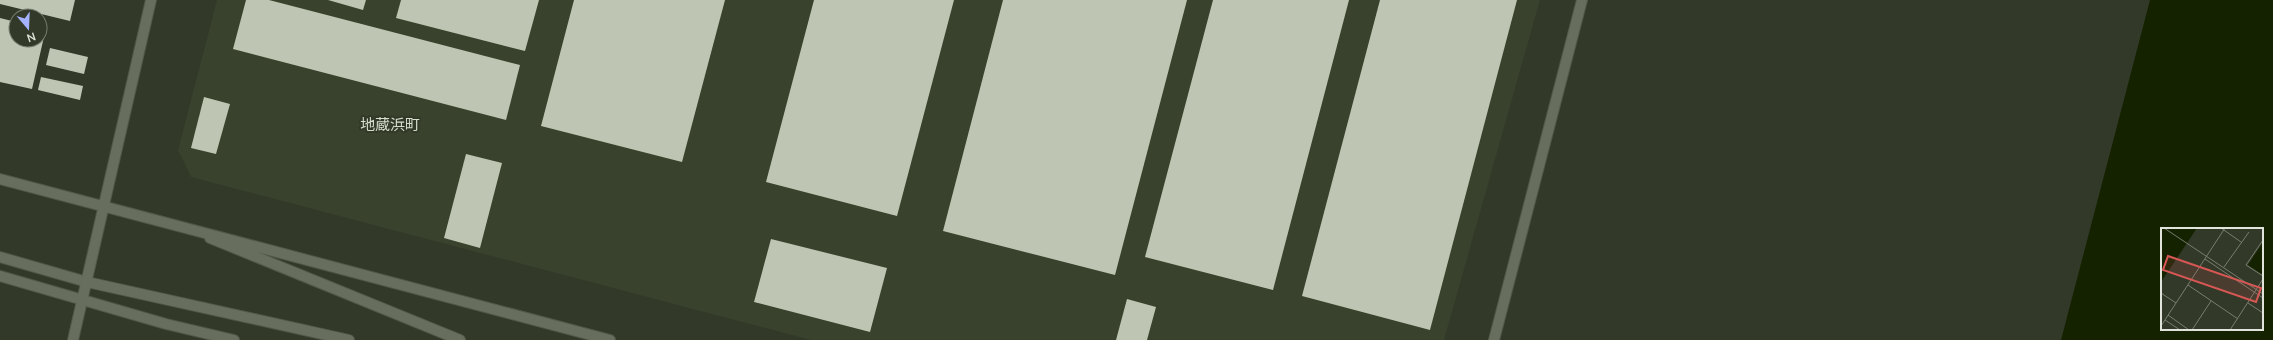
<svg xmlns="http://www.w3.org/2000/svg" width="2273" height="340" viewBox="0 0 2273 340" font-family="Lato,'Noto Sans JP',sans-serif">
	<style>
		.built { fill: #39422c }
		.water { fill: #152200; fill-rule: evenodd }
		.building { fill: #bec6b3 }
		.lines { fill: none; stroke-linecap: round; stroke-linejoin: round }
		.minor-casing { stroke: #515749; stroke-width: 12 }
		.tertiary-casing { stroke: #515749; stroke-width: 12 }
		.minor { stroke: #676e5d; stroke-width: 10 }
		.tertiary { stroke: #676e5d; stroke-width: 10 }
		.labels { text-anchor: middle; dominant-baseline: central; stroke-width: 4; stroke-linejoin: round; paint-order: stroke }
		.neighbourhood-label { font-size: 15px; fill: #d5deca; stroke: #323929 }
		.inset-road { fill: none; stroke: #787d70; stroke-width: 1 }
		.view { fill: #d85754; fill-opacity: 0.15; stroke: #d85754; stroke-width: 2 }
		.inset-edge { fill: none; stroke: #e0e4da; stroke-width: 2 }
	</style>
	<rect width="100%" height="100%" fill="#323929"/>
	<!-- built -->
	<polygon class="built" points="217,0 1540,0 1444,340 811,340 191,177 178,150"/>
	<!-- water -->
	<path class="water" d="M2150,0H2273V340H2061ZM2162,229H2262V329H2162Z"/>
	<!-- building -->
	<g class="building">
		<polygon points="0,0 75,0 70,21 0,4"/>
		<polygon points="246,0 269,0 520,65 506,120 233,49"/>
		<polygon points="328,0 366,0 363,10"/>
		<polygon points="401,0 539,0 525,51 396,18"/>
		<polygon points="574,0 725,0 682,162 541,126"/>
		<polygon points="814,0 954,0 897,216 766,182"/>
		<polygon points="1003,0 1187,0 1115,275 943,231"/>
		<polygon points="1213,0 1349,0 1273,290 1145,257"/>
		<polygon points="1380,0 1517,0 1430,330 1302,296"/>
		<polygon points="0,18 16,22 16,40 40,40 40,27 46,28 32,89 0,82"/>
		<polygon points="50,48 88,57 84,74 46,65"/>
		<polygon points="41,77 83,86 80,100 38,90"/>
		<polygon points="204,97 230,104 216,154 191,148"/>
		<polygon points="466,154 502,163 480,248 444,238"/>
		<polygon points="771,239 887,268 870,332 754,302"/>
		<polygon points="1127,299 1156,307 1147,340 1116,340"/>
	</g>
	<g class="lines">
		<!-- minor casing -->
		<g class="minor-casing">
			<g id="minor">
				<polyline points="210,238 460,340"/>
				<polyline points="0,276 166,324 234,340"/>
				<polyline points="87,282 349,340"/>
				<polyline points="1494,340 1582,0"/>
			</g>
		</g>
		<!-- tertiary casing -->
		<g class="tertiary-casing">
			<g id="tertiary">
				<polyline points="0,179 610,340"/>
				<polyline points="0,257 87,282"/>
				<polyline points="73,340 151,0"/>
			</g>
		</g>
		<!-- minor -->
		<use href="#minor" class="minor"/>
		<!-- tertiary -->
		<use href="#tertiary" class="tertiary"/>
	</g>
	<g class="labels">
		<!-- neighbourhood labels -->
		<g class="neighbourhood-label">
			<text x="390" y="124">地蔵浜町</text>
		</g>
	</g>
	<!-- overview -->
	<g transform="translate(2161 228)">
		<rect width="102" height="102" fill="#323929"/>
		<path d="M0,0H36L0,54ZM102,14V47L87,37Z" fill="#152200"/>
		<path class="inset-road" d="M3,0L102,66M60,0L80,14M102,12L85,37L102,48M44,31L102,70M63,39L88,4M27,57L77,91M0,65L15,75M87,75L102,85M7,87L28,102M4,92L19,102M0,98L64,0M31,102L50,73M69,102L102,51"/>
		<path class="view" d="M7,28L100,60L95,74L2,42Z"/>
		<rect width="102" height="102" class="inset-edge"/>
	</g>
	<!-- north arrow -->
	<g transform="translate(28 28) rotate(161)"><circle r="19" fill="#323929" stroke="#787d70"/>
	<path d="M0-3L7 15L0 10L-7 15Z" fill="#a4b1fc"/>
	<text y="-6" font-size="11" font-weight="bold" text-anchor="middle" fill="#e0e4da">N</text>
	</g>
</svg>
